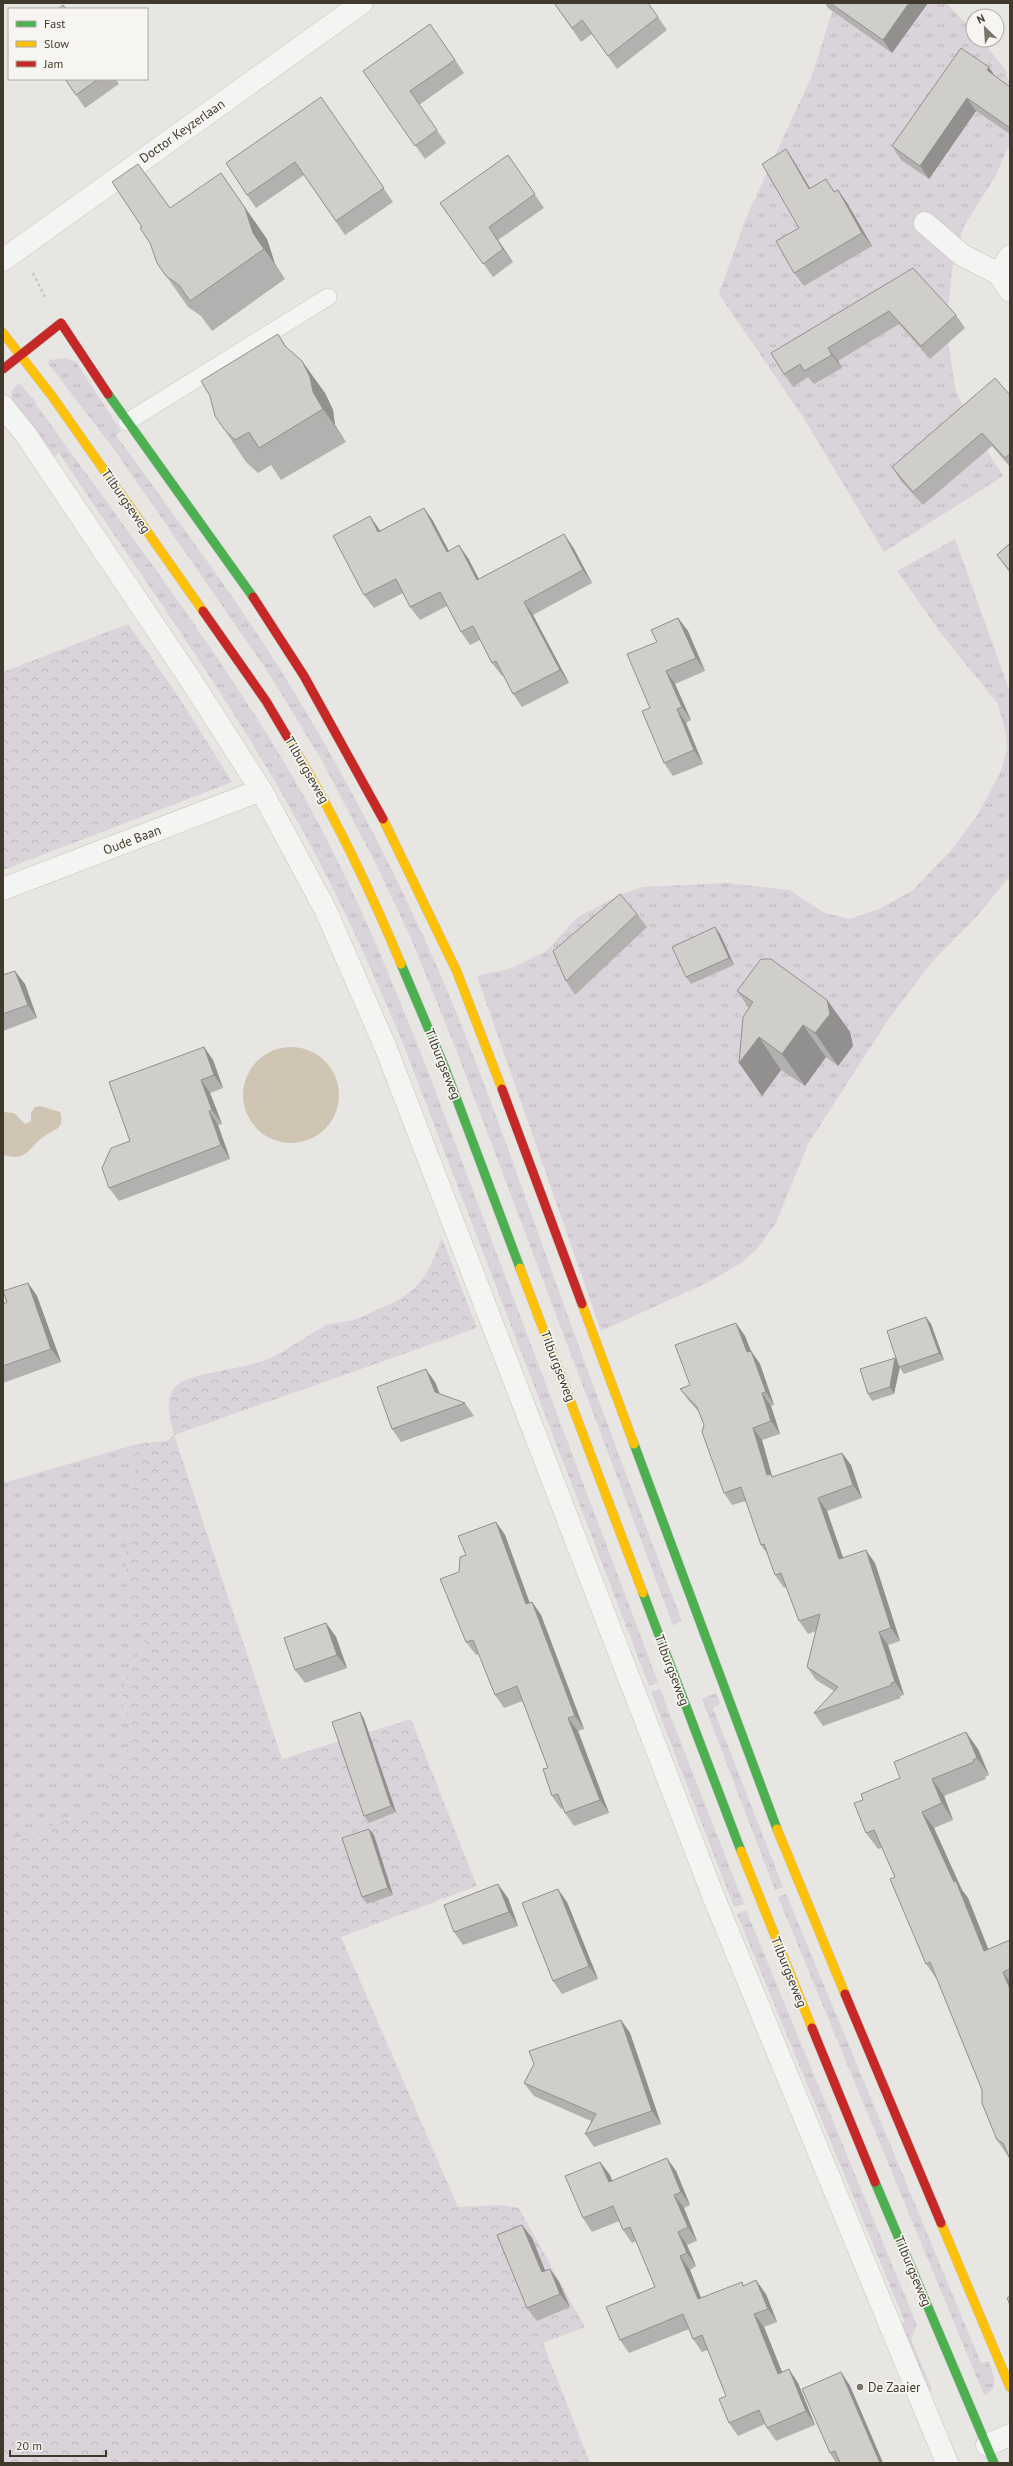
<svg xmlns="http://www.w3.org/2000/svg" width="1013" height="2466" viewBox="0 0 1013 2466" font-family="'PT Sans',sans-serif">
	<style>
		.grass { fill: url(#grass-tufts) }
		.forest { fill: url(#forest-crowns) }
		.water { fill: #d0c5b3 }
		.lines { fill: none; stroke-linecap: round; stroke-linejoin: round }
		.lane-casing { stroke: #c5c4c1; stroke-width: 18 }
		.street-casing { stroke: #c5c4c1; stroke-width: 23 }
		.fast-casing { stroke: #c5c4c1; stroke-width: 10 }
		.slow-casing { stroke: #c5c4c1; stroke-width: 10 }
		.jam-casing { stroke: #c5c4c1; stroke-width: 10 }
		.path { stroke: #c7c6c3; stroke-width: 2.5; stroke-dasharray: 3 3; stroke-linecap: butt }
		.lane { stroke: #f4f4f2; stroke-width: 17 }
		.street { stroke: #f4f4f2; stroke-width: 22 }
		.fast { stroke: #4caf50; stroke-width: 9 }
		.slow { stroke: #ffc107; stroke-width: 9 }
		.jam { stroke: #c62828; stroke-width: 9 }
		.wall { fill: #b2b1af }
		.shaded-wall { fill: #91908e }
		.building { fill: #cfcecb; stroke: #91908e }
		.poi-dot { fill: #7a766b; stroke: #f6f5f1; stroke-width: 1.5 }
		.labels { text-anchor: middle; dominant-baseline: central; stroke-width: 3.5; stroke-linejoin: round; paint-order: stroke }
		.street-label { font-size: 13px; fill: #3f3a2b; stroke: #f6f5f1 }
		.poi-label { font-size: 13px; fill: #3f3a2b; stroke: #f6f5f1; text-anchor: start }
	</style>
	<defs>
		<pattern id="grass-tufts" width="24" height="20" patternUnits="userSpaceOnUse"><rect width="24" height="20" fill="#dad3da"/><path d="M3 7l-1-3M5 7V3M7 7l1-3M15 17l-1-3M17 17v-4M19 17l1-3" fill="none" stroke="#bcb6bb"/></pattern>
		<pattern id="forest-crowns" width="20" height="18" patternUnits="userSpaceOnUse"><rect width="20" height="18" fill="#dad3da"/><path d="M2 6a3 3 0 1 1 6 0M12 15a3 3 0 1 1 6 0" fill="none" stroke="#bcb6bb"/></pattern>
	</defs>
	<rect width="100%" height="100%" fill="#e7e6e3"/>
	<!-- grass -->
	<g class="grass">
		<polygon points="835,3 946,3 973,30 973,40 982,40 1006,71 1010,86 1010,143 995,177 964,226 953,262 946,326 955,388 972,427 1003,476 884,552 803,417 719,294 746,218 811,78"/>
		<path d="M67,358L76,362L121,431L116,435C164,502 213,567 258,635C324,735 386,852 435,962C479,1063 515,1169 552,1272C594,1389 637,1505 682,1621L673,1625L455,1047L410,936L375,862L321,759L268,672L116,452L48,363L49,360Z"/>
		<path d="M19,383L36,402L35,403C121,523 211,640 287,767C343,861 386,965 426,1066L658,1682L649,1686L404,1046C370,964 333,883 289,806C220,684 137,570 59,453L52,457L11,399L12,390Z"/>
		<polygon points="955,539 1010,692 1010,876 977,916 932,962 888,1020 808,1144 776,1223 757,1249 741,1263 709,1282 601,1331 477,976 509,969 545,952 578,917 622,894 643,887 727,883 789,890 825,913 850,919 879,909 912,891 952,849 978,814 1001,771 1007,749 1006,734 998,704 940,632 897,571"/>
		<polygon points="137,1444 126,1554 127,1584 145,1639 124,1686 122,1703 134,1730 131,1745 103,1790 89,1807 66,1820 19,1839 3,1843 3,1483"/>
		<polygon points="660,1689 744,1904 734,1907 651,1692"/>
		<polygon points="716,1693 720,1704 713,1708 783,1887 775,1890 702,1699"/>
		<path d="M786,1894L981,2363L988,2361C993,2373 1001,2389 984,2395L778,1897Z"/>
		<polygon points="746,1910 917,2325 911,2339 932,2390 926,2393 899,2325 905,2322 737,1914"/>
	</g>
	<!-- forest -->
	<g class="forest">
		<polygon points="128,624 180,699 232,782 3,870 3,672"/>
		<path d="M442,1238L477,1328L174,1435L282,1759L411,1719L477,1886L341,1937L458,2207L503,2205L519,2208L585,2327L543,2343L590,2463H3V1843L19,1839L66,1820L89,1807L103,1790L131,1745L134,1730L122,1703L124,1686L145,1639L127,1585L126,1554L137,1444L167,1441L174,1435C170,1418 163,1397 178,1384C188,1375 239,1368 254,1364C281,1357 302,1337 327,1325C335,1322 345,1322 353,1320C362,1317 370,1313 379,1309C421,1291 425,1279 442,1238Z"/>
	</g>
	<!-- water -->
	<g class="water">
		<circle cx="291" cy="1095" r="48"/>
		<path d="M40,1106L60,1112C66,1130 53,1129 42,1138C26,1151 27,1161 3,1155V1112L14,1113L25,1124L31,1121V1113L35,1107Z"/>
	</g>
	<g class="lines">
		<!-- lane casing -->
		<g class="lane-casing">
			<polyline id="lane" points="127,422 328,297"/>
		</g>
		<!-- street casing -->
		<g class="street-casing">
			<g id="street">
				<polyline points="925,223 962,255 999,274"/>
				<polyline points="1010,256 999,274 1010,291"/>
				<polyline points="3,260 362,3"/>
				<polyline points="3,406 26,435 192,682 261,790 325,909 385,1046 714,1898 947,2463"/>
				<polyline points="3,889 261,790"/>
				<polyline points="987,2445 1010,2435"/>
			</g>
		</g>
		<!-- fast casing -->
		<g class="fast-casing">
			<g id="fast">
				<polyline points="108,394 253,597"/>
				<polyline points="401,964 445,1068 520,1268"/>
				<polyline points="634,1444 777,1829"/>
				<polyline points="643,1593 741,1851"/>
				<polyline points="875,2182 994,2463"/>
			</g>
		</g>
		<!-- slow casing -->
		<g class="slow-casing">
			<g id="slow">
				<polyline points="3,333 52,396 203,611"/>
				<path d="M288,738C332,810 369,887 401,964"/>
				<polyline points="383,819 457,972 502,1089"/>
				<polyline points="520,1268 643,1593"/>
				<polyline points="582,1304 634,1444"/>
				<polyline points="777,1829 845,1994"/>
				<polyline points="741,1851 812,2028"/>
				<polyline points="941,2223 1010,2387"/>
			</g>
		</g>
		<!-- jam casing -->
		<g class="jam-casing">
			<g id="jam">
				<polyline points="3,369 61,323 108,394"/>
				<polyline points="253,597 304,676 383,819"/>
				<polyline points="203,611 266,701 288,738"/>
				<polyline points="502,1089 582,1304"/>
				<polyline points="845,1994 941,2223"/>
				<polyline points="812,2028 875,2182"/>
			</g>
		</g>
		<!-- path -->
		<polyline class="path" points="33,273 46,299"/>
		<!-- lane -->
		<use href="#lane" class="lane"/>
		<!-- street -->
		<use href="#street" class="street"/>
		<!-- fast -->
		<use href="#fast" class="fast"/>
		<!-- slow -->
		<use href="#slow" class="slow"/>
		<!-- jam -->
		<use href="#jam" class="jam"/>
	</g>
	<!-- wall -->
	<g class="wall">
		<polygon points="554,3 648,3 667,30 617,69 592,34 581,42"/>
		<polygon points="825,3 928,3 892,53 828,8"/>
		<polygon points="430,24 464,73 419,105 446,143 425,159 363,71"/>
		<polygon points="995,76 1010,87 1010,134 976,111 929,179 901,160 892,146"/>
		<polygon points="65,79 116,79 119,84 85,108"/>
		<polygon points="321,97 393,202 345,235 304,175 256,208 247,195"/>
		<polygon points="786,149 795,163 810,188 835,191 838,190 847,203 872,246 804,286 794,273 799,228"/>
		<polygon points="508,155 544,208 498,240 513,262 493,277 440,203"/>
		<polygon points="170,208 267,239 275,264 285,279 212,331 201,316 188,307 157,263"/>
		<polygon points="913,268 956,315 965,328 930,359 899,324 838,361 842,368 814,384 808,377 793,387 784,374"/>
		<polygon points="278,334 287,348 325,393 333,410 335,425 346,442 281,480 271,465 258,473 246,462 224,429"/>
		<polygon points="1010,395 1010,467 992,446 923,505 901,481 892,467"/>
		<polygon points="424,508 433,521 449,551 468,558 479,579 573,547 592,583 533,615 569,683 522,707 513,694 503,675 502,676 492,663 480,640 470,645 461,632 447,606 420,620 410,607 403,593 374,608 364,595 380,531"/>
		<polygon points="1010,543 1010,573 997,555"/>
		<polygon points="678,618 688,631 705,671 675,684 691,720 686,723 703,764 673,776 664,763 650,708 657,642"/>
		<polygon points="637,914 647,927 575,995 566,981"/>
		<polygon points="720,934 734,965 691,984 686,977"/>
		<polygon points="3,975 25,984 37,1018 3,1031"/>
		<polygon points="737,991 827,1000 850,1032 853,1046 838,1066 826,1057 805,1086 781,1070 762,1096 749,1008"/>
		<polygon points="204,1047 213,1060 223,1088 210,1093 222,1124 218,1125 230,1159 119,1201 109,1188 130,1141"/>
		<polygon points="28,1283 37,1296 61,1362 3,1383 3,1304 7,1302"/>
		<polygon points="926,1317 931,1324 944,1360 904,1374 900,1368 894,1394 872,1401 868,1394 896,1359"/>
		<polygon points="736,1323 745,1336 751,1351 760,1364 774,1405 771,1406 780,1434 762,1440 772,1476 773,1477 842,1453 851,1465 862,1498 827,1511 843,1558 875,1563 900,1641 888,1645 904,1695 900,1696 901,1698 823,1726 814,1713 834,1691 816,1680 807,1667 816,1631 808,1634 799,1621 786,1587 784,1588 775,1575 768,1555 761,1545 746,1501 732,1505 724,1493 704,1425 699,1412 689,1401 680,1389 690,1385"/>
		<polygon points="435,1382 440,1394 465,1403 474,1416 401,1442 392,1429"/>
		<polygon points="496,1522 505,1535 529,1603 532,1602 541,1615 584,1729 578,1731 609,1813 574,1826 565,1813 563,1808 561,1809 552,1796 548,1768 523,1701 504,1708 495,1695 479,1654 476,1655 466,1642 459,1572 466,1555"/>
		<polygon points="326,1623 336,1637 347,1668 305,1683 295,1670"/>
		<polygon points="360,1712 364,1719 396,1812 369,1823 364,1816"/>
		<polygon points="978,1749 989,1775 985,1777 986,1779 944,1796 953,1820 934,1828 962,1890 968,1898 988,1950 1010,1940 1010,2159 997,2140 982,2090 938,1981 926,1964 895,1877 882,1848 878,1849 866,1833 863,1800"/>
		<polygon points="369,1829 374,1835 393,1895 367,1904 362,1897"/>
		<polygon points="508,1898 518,1926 463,1945 454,1932"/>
		<polygon points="567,1902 598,1979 562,1994 553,1981"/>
		<polygon points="621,2020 630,2033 661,2124 594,2147 585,2134 591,2121 534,2096 524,2083"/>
		<polygon points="600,2162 610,2175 612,2181 676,2171 690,2205 684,2208 697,2241 687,2245 696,2266 690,2270 701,2298 742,2282 744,2286 766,2294 777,2322 764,2327 782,2372 798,2383 815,2425 776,2441 767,2428 765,2424 738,2436 729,2423 726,2396 708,2350 702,2352 693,2339 689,2329 629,2353 620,2340 655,2287 636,2241 632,2243 623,2230 619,2221 592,2232 583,2218"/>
		<polygon points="522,2225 532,2238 545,2271 550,2269 559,2282 570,2307 537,2321 527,2308"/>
		<polygon points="841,2372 850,2386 883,2463 836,2463 830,2453"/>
	</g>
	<!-- shaded-wall -->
	<g class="shaded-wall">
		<polygon points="909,3 928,3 892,53 883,40"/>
		<polygon points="989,67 998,81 987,70"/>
		<polygon points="967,98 976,111 929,179 920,166"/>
		<polygon points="786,149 795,163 818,202 809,189"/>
		<polygon points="221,173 267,239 275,264 285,279 253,233"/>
		<polygon points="838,190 847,203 872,246 862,233"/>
		<polygon points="489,227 498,240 513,262 503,249"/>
		<polygon points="828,348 838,361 842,368 832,355"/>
		<polygon points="302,361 325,393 333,410 335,425 346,442 323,409 313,392"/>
		<polygon points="424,508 433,521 456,565 447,552"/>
		<polygon points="370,516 379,529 387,545 378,532"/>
		<polygon points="564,534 573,547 592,583 583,570"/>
		<polygon points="459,545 468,558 486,593 477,580"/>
		<polygon points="524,602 533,615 569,683 560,670"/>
		<polygon points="678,618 688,631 705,671 696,658"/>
		<polygon points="666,671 675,684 691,720 682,707"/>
		<polygon points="677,709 686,723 703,764 694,750"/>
		<polygon points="715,927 720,934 734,965 729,958"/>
		<polygon points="15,971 25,984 37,1018 28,1005"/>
		<polygon points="827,1000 850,1032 853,1046 838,1066 815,1033"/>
		<polygon points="803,1025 826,1057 805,1086 782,1054"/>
		<polygon points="759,1037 781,1070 762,1096 739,1063"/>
		<polygon points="204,1047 213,1060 223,1088 214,1075"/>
		<polygon points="201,1080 210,1093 222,1124 212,1110"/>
		<polygon points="209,1111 218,1125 230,1159 221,1145"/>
		<polygon points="28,1283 37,1296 61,1362 51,1349"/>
		<polygon points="926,1317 931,1324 944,1360 939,1353"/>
		<polygon points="736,1323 745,1336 751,1351 760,1364 774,1405 766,1392 747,1352"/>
		<polygon points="895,1358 900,1365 894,1394 890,1387"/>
		<polygon points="426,1369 435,1382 444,1405 435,1392"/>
		<polygon points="762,1393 771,1406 780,1434 771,1421"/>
		<polygon points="753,1428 762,1440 772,1476 780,1486 767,1475"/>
		<polygon points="842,1453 851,1465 862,1498 853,1485"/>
		<polygon points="818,1498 827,1511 848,1572 839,1559"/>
		<polygon points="496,1522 505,1535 535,1617 526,1604"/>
		<polygon points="866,1550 875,1563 900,1641 891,1628"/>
		<polygon points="532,1602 541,1615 584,1729 575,1716"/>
		<polygon points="326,1623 336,1637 347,1668 337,1655"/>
		<polygon points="879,1632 888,1645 904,1695 895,1682"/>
		<polygon points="360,1712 364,1719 396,1812 391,1806"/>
		<polygon points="568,1718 578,1731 609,1813 600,1800"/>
		<polygon points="966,1732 978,1749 989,1775 977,1758"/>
		<polygon points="932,1779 944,1796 953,1820 942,1803"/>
		<polygon points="922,1812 934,1828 962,1890 968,1898 996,1968 984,1951 954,1882"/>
		<polygon points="369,1829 374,1835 393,1895 388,1888"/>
		<polygon points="498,1884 508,1898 518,1926 509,1912"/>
		<polygon points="558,1889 567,1902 598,1979 589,1966"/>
		<polygon points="1003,1972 1010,1982 1010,1989"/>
		<polygon points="621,2020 630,2033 661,2124 652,2111"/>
		<polygon points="667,2158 676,2171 690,2205 681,2192"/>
		<polygon points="600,2162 610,2175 618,2195 609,2182"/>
		<polygon points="674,2195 684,2208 697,2241 688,2227"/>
		<polygon points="522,2225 532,2238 551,2285 542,2272"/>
		<polygon points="678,2232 687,2245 696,2266 687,2253"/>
		<polygon points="680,2256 690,2270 707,2313 698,2299"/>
		<polygon points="550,2269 559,2282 570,2307 560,2294"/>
		<polygon points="756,2280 766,2294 777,2322 768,2309"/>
		<polygon points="754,2314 764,2327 788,2387 778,2374"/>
		<polygon points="789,2369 798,2383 815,2425 806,2411"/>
		<polygon points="841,2372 850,2386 883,2463 880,2463"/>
	</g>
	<!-- building -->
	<g class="building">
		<polygon points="554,3 648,3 658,17 608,56 582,20 572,28"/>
		<polygon points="830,3 909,3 883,40"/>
		<polygon points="63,5 66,9 58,9"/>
		<polygon points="430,24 455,60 410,91 437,130 415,146 363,71"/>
		<polygon points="961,48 989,67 987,70 1010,87 1010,128 967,98 920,166 892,146"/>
		<polygon points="65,79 98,79 76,95"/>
		<polygon points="321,97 384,188 336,221 295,162 247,195 226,163"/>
		<polygon points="786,149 809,189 826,179 834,192 838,190 862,233 794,273 776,241 799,228 762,164"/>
		<polygon points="508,155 535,194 489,227 503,249 483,264 440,203"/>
		<polygon points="138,164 170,208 221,173 245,208 253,233 264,249 190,301 179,285 166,276 157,263 150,243 140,228 142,227 112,182"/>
		<polygon points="913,268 956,315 921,346 889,311 828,348 832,355 804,371 800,364 784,374 771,353"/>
		<polygon points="278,334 285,346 302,361 310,377 313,392 323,409 259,448 249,432 235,440 224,429 215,416 210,396 201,381"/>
		<polygon points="995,378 1010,395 1010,454 1005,458 982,433 913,492 892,467"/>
		<polygon points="424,508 447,552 459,545 477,580 564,534 583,570 524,602 560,670 513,694 496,661 492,663 473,626 461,632 440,592 410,607 396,579 364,595 333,536 370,516 378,532"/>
		<polygon points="1010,543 1010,571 997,555"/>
		<polygon points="678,618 696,658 666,671 682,707 677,709 694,750 664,763 642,711 650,708 627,654 657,642 651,630"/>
		<polygon points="620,894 637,914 566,981 553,951"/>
		<polygon points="715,927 729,958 686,977 672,947"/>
		<polygon points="761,959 771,959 827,1000 830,1014 815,1033 803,1025 782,1054 759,1037 739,1063 743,1017 753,1002 737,991"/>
		<polygon points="15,971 28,1005 3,1014 3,975"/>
		<polygon points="204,1047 214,1075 201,1080 212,1110 209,1111 221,1145 109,1188 102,1168 111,1148 130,1141 109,1082"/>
		<polygon points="28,1283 51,1349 3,1366 3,1304 7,1302 3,1291"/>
		<polygon points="926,1317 939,1353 899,1367 887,1331"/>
		<polygon points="736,1323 747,1352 751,1351 766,1392 762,1393 771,1421 753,1428 767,1475 771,1474 772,1477 842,1453 853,1485 818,1498 839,1559 866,1550 891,1628 879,1632 895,1682 891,1683 892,1685 814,1713 838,1687 807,1667 820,1614 799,1621 781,1573 775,1575 764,1544 761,1545 741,1487 724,1493 702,1432 704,1425 697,1407 680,1389 690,1385 675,1345"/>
		<polygon points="895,1358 890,1387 868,1394 860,1369"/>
		<polygon points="426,1369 435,1392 465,1403 392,1429 377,1387"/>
		<polygon points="496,1522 526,1604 532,1602 537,1615 575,1716 568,1718 600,1800 565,1813 558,1794 552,1796 543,1769 548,1768 517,1686 495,1695 473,1640 466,1642 440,1579 459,1572 460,1557 466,1555 458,1536"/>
		<polygon points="326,1623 337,1655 295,1670 284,1638"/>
		<polygon points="360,1712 391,1806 364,1816 332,1722"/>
		<polygon points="966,1732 977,1758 973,1760 974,1762 932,1779 942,1803 922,1812 954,1882 956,1881 984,1951 1010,1940 1010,1969 1003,1972 1010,1989 1010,2159 1003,2143 997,2140 982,2103 982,2090 930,1962 926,1964 890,1879 895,1877 874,1830 866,1833 854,1803 863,1800 861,1794 900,1778 894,1762"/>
		<polygon points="369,1829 388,1888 362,1897 342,1838"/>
		<polygon points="498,1884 509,1912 454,1932 444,1905"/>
		<polygon points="558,1889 589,1966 553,1981 522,1903"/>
		<polygon points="621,2020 652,2111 585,2134 596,2114 524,2083 534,2064 529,2051"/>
		<polygon points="667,2158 681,2192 674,2195 688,2227 678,2232 687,2253 680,2256 698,2299 742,2282 743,2286 756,2280 768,2309 754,2314 778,2374 789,2369 806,2411 767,2428 759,2410 729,2423 719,2399 726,2396 702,2335 693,2339 683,2314 620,2340 606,2307 655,2287 630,2227 623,2230 613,2206 583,2218 565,2176 600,2162 609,2182"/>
		<polygon points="522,2225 542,2272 550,2269 560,2294 527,2308 497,2235"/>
		<polygon points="1010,2296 1010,2305 1007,2298"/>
		<polygon points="841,2372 880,2463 840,2463 835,2451 830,2453 802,2389"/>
	</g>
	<!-- markers -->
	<circle class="poi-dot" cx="860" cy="2387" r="4"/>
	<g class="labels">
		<!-- street labels -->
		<g class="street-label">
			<text transform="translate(182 131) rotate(-35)">Doctor Keyzerlaan</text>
			<text transform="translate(126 501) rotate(55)">Tilburgseweg</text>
			<text transform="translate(307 770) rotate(60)">Tilburgseweg</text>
			<text transform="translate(132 840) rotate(-21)">Oude Baan</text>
			<text transform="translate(443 1064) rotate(68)">Tilburgseweg</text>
			<text transform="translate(558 1366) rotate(69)">Tilburgseweg</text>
			<text transform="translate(672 1670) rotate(69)">Tilburgseweg</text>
			<text transform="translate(789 1972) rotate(68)">Tilburgseweg</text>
			<text transform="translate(913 2271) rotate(67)">Tilburgseweg</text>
		</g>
		<!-- poi labels -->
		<g class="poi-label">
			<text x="868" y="2387">De Zaaier</text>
		</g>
	</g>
	<!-- border -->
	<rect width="1013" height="2466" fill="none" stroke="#3f3a2b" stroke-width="8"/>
	<!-- legend -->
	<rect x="8" y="8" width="140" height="72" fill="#f6f5f1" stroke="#adaaa2"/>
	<rect x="16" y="21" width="20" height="6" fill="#4caf50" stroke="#adaaa2"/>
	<text x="44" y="28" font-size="12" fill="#3f3a2b">Fast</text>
	<rect x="16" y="41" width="20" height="6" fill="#ffc107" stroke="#adaaa2"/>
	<text x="44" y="48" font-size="12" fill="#3f3a2b">Slow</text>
	<rect x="16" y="61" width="20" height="6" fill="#c62828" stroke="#adaaa2"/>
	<text x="44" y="68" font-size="12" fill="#3f3a2b">Jam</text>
	<!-- north arrow -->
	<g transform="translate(985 28) rotate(335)"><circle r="19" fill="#f6f5f1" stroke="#adaaa2"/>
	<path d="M0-3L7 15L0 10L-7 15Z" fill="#7a766b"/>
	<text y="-6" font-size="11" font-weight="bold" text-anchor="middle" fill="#3f3a2b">N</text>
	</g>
	<!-- scale -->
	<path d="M10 2450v6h96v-6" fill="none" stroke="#3f3a2b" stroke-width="2"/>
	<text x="16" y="2450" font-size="12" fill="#3f3a2b" stroke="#f6f5f1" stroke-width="3" paint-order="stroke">20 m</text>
</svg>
